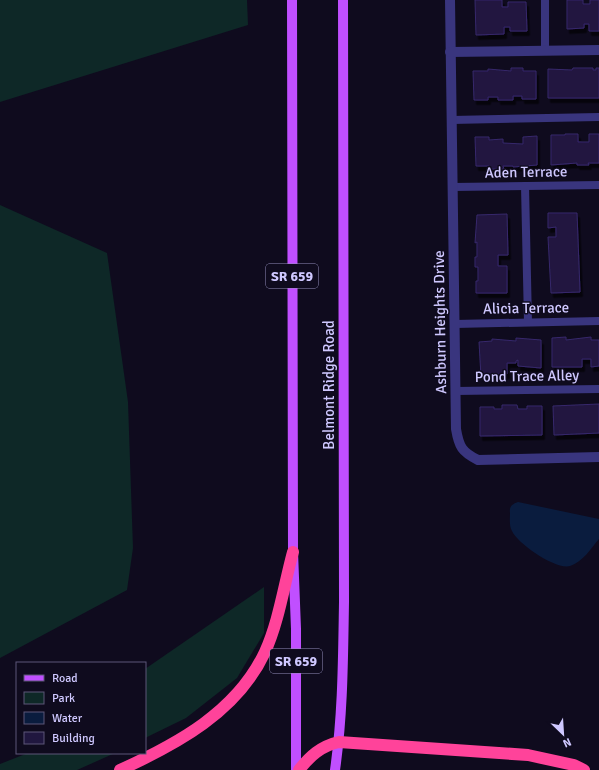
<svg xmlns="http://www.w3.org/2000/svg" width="599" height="770" viewBox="0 0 599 770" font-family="Signika,sans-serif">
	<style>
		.green { fill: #0e2827 }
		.water { fill: #0a1c3e }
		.building { fill: #20173f; stroke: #37286c; filter: url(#shadow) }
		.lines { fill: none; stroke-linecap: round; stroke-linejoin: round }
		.service { stroke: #39357e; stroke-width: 8 }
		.minor { stroke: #39357e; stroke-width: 10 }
		.primary { stroke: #c04fff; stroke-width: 10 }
		.motorway { stroke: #ff439a; stroke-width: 12 }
		.labels { text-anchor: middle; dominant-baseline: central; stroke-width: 3; stroke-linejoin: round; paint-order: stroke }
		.shield { fill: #0f0b1e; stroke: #958fbc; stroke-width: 1 }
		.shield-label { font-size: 14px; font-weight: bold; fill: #cfc8ff }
		.street-label { font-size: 15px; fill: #cfc8ff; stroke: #0f0b1e }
	</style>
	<defs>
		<filter id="shadow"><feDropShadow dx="2.5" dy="4.5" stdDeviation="0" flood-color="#0009"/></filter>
	</defs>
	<rect width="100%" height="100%" fill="#0f0b1e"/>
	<!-- green -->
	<g class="green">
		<polygon points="0,0 247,0 248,25 0,102"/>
		<polygon points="0,205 107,253 128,402 133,548 127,590 0,658"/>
		<polygon points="264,587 264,633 237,678 186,718 145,738 145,669"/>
		<polygon points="28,753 115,753 77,770 0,770 0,764"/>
	</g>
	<!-- water -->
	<path class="water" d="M518,502L599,519V539C591,548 583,562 570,566C556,570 518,544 512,531C509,526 510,519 510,513C509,507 512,504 518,502Z"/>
	<!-- building -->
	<g class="building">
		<polygon points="475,0 502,0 502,7 508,7 508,2 526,2 527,31 510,31 510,27 504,27 504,34 476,35"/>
		<polygon points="567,0 583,0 583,4 590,4 590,0 599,0 599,31 589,31 589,24 584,24 584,28 567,29"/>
		<polygon points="511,68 523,68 523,71 536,71 536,99 522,99 522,96 513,96 513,100 498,100 498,97 488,97 488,100 474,100 473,71 488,71 488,69 511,71"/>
		<polygon points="573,68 593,68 593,70 596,70 596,68 599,68 599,98 548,98 548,69 572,70"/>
		<polygon points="565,134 578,134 578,142 589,142 589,134 599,134 599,163 588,163 589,165 577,165 577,163 551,165 551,135 565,135"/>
		<polygon points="537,136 537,165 513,167 513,166 503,166 504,169 489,169 489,166 476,166 475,137 489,137 489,140 503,139 503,143 523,144 523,137"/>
		<polygon points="548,213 577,213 580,292 551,293 548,237 556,237 556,227 548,228"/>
		<polygon points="507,214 508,255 498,255 498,266 507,266 507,293 476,293 476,281 478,281 478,267 475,267 475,257 477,257 477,242 475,243 477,215"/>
		<polygon points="566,337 566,340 591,337 591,340 599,340 599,366 591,367 591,359 582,359 582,367 552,367 552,338"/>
		<polygon points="516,338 541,340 541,368 518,366 518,360 516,361 516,363 507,363 507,374 493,374 493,377 481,377 479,342 492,341 492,339 516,341"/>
		<polygon points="599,404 599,433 554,435 553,406"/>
		<polygon points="502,405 517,405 518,409 527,409 527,406 542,406 542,435 480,436 480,407 494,407 494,409 502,409"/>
	</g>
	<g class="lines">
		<!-- service -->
		<g class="service">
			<polyline points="545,0 545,51"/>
			<polyline points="452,120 599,117"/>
			<polyline points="525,186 528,322"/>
			<polyline points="453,187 599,185"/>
			<polyline points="455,324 599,321"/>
			<polyline points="456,391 599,389"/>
		</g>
		<!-- minor -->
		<g class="minor">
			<path d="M450,0L456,429C459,447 462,452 478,460L599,457"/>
			<polyline points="450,52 599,50"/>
		</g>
		<!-- primary -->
		<g class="primary">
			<polyline points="292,0 293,552 296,629 296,770"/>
			<path d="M335,770C343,714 343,658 344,602L343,0"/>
		</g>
		<!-- motorway -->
		<g class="motorway">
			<path d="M120,770C177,744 237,712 265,652C279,621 284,585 293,552"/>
			<path d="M299,770C310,756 321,746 339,742L528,755L574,765L584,770"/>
		</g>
	</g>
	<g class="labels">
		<!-- shield labels -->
		<g class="shield">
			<rect x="266" y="264" width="52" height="24" rx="3"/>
			<rect x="270" y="649" width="52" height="24" rx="3"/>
		</g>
		<g class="shield-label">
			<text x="292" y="276">SR 659</text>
			<text x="296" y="661">SR 659</text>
		</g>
		<!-- street labels -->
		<g class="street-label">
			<text transform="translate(526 172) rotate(-1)">Aden Terrace</text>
			<text transform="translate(526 308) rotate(-1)">Alicia Terrace</text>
			<text transform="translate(440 322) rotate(-91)">Ashburn Heights Drive</text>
			<text transform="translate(527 376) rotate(-1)">Pond Trace Alley</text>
			<text transform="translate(329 385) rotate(-90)">Belmont Ridge Road</text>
		</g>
	</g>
	<!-- legend -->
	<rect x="16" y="662" width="130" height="92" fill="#0f0b1e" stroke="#5c5778"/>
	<rect x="24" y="675" width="20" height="6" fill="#c04fff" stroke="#5c5778"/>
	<text x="52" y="682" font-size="12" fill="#cfc8ff">Road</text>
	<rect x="24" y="692" width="20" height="12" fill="#0e2827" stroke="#5c5778"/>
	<text x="52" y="702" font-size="12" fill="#cfc8ff">Park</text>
	<rect x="24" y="712" width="20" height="12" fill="#0a1c3e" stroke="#5c5778"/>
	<text x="52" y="722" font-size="12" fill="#cfc8ff">Water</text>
	<rect x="24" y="732" width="20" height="12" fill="#20173f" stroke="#5c5778"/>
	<text x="52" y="742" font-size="12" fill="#cfc8ff">Building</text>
	<!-- north arrow -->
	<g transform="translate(563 734) rotate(155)" stroke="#0f0b1e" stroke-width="3" paint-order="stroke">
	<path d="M0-3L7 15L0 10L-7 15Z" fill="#cfc8ff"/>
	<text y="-6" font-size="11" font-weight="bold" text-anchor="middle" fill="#cfc8ff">N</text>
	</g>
</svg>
